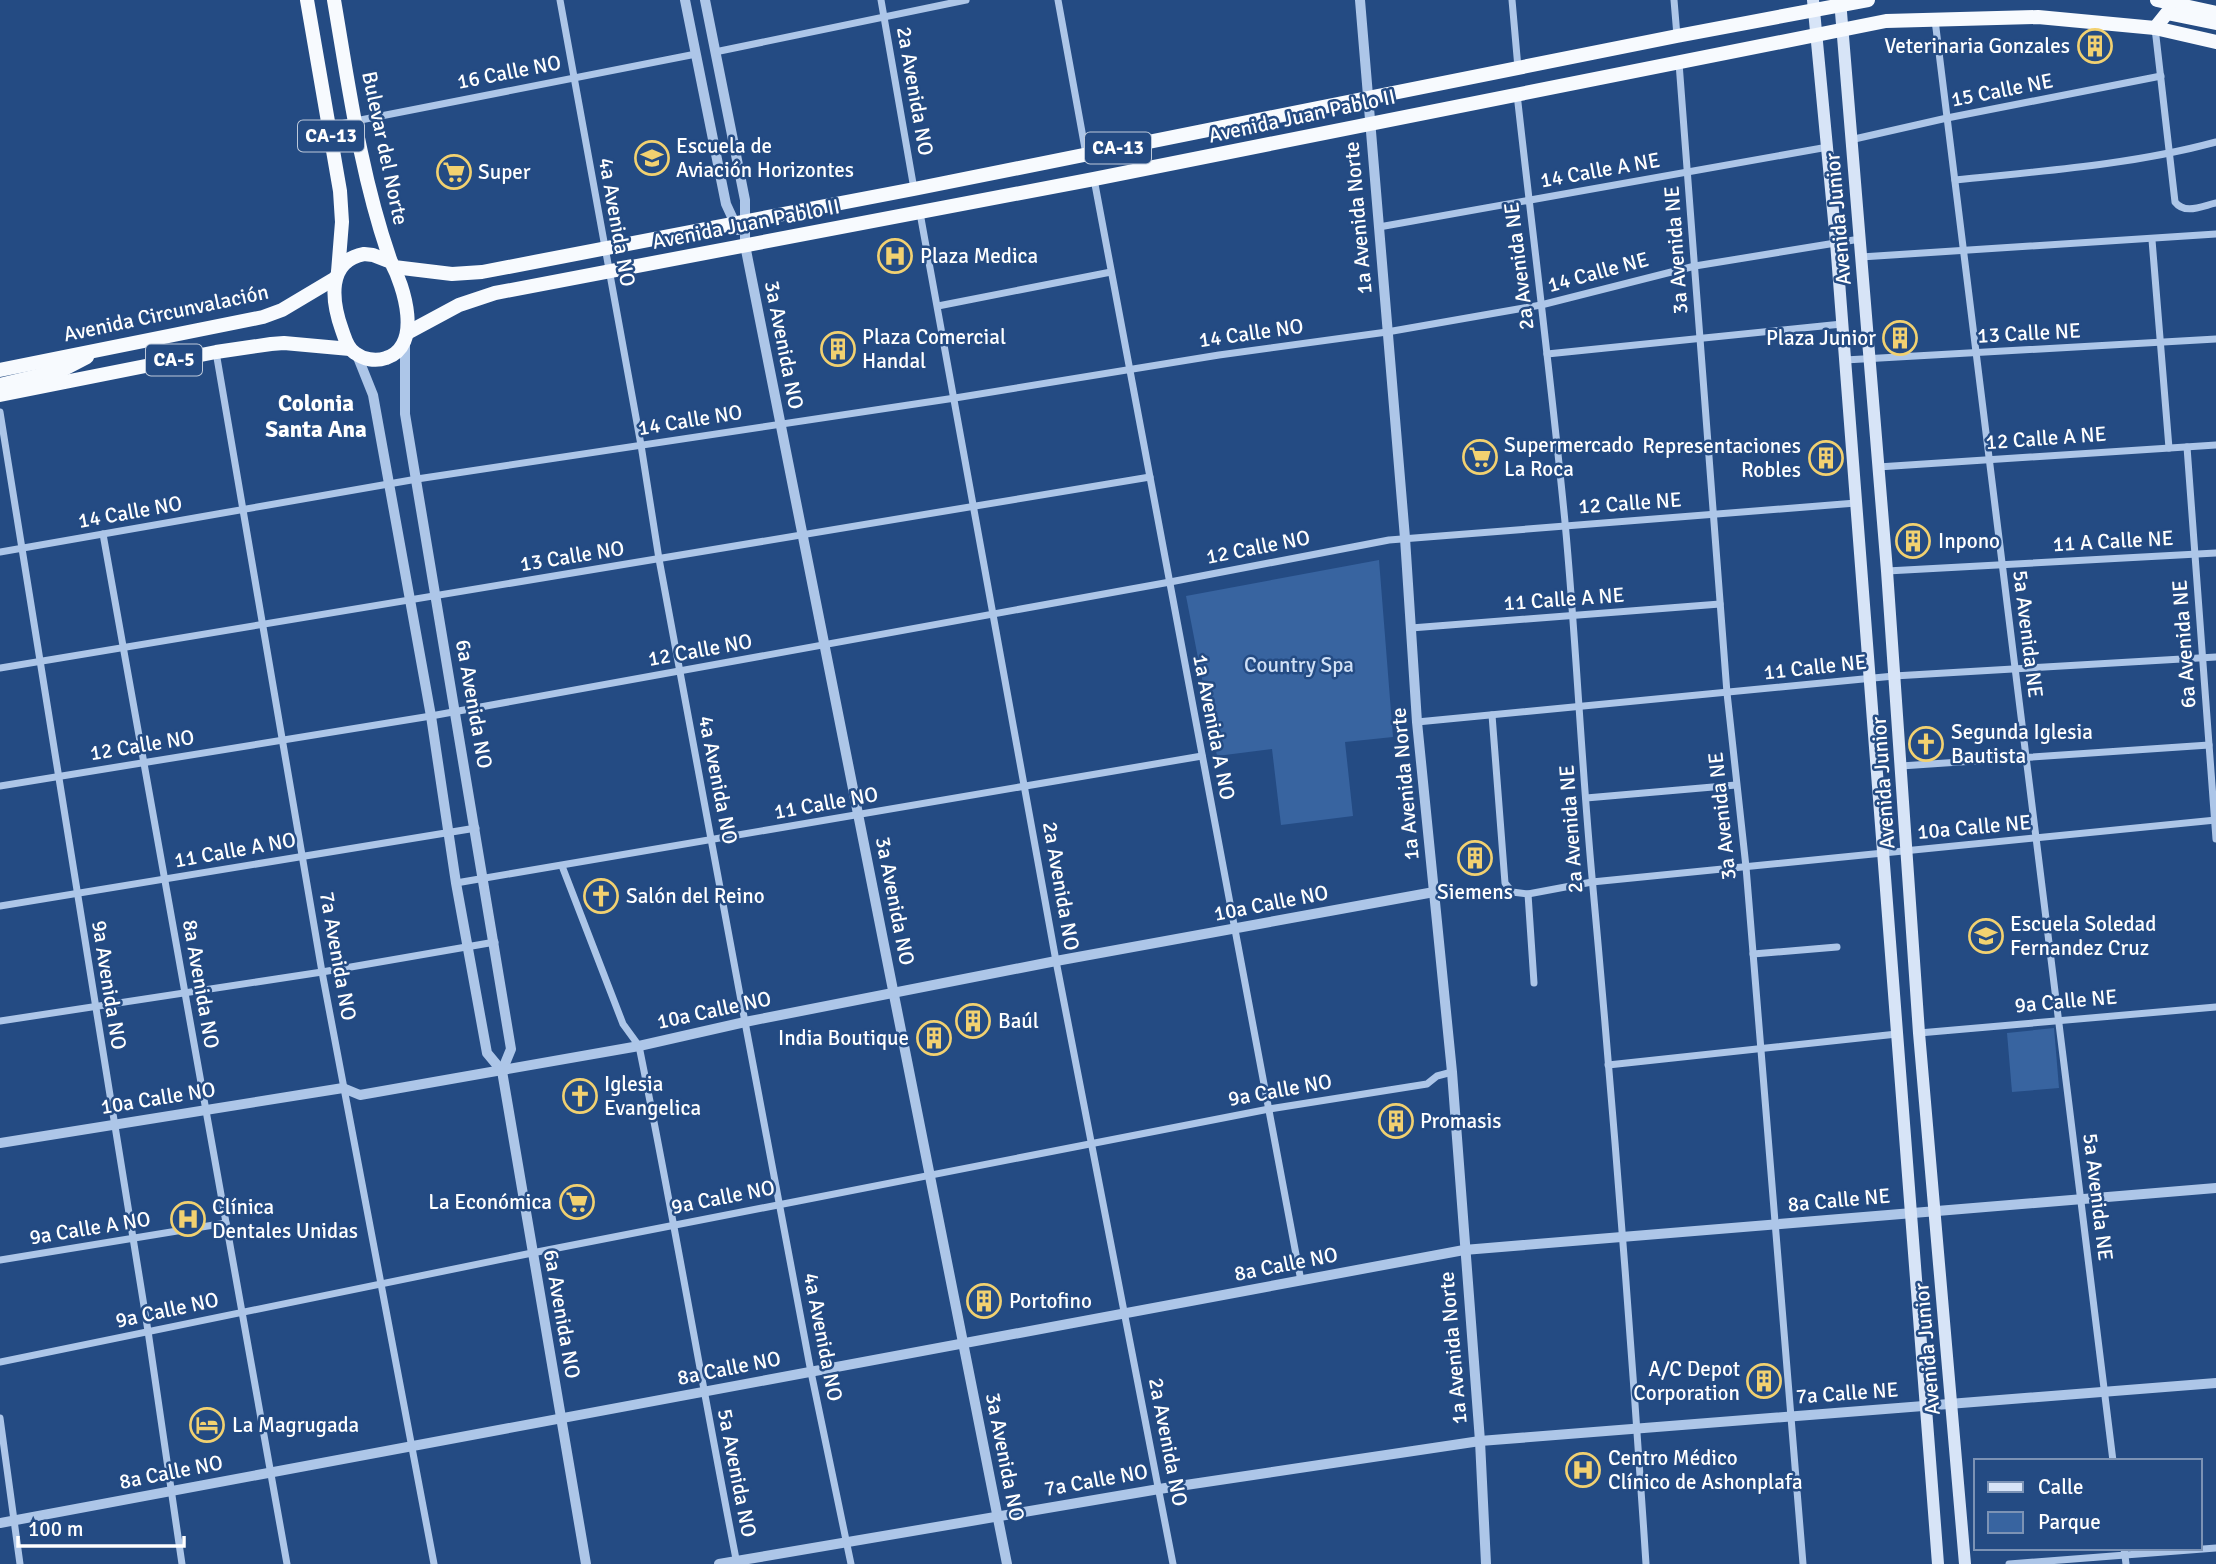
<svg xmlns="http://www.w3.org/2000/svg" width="2216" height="1564" viewBox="0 0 2216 1564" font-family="Signika,sans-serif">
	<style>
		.green { fill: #3864a0 }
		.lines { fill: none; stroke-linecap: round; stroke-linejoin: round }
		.minor { stroke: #adc6e8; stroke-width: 7 }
		.tertiary { stroke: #adc6e8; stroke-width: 10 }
		.secondary { stroke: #d7e4f7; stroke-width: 12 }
		.trunk { stroke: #f7fafe; stroke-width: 14 }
		.labels { text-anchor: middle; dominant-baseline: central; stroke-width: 5; stroke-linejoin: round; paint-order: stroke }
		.shield { fill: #244b83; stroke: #bdc9da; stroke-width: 2 }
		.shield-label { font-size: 19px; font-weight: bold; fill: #fff }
		.poi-label { font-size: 21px; fill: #fff; stroke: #244b83; text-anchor: start }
		.street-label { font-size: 21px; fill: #fff; stroke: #244b83 }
		.park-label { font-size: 21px; fill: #d0e0f6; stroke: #244b83 }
		.neighbourhood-label { font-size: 23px; font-weight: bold; fill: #fff; stroke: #244b83 }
	</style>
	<rect width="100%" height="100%" fill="#244b83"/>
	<!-- green -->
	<g class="green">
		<polygon points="1379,560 1393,737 1345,742 1353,816 1281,825 1272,749 1217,756 1186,596"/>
		<polygon points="2054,1028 2059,1088 2012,1092 2007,1033"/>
	</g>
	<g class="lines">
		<!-- minor -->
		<g class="minor">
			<polyline points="560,0 641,445 659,559 745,1022 811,1372 851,1564"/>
			<polyline points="881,0 914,189"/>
			<polyline points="1058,0 1086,154"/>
			<polyline points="1512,0 1518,68"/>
			<polyline points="1674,0 1677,36"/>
			<polyline points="1935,20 2113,1461"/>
			<path d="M2155,28L2175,202C2185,215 2202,206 2216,203"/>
			<polyline points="715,52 966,0"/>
			<polyline points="1679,63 1727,693 1746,867 1803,1564"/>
			<path d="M1517,94C1533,237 1551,379 1565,522C1576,640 1581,758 1592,877C1613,1106 1631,1335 1646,1564"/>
			<polyline points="330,126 696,54"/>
			<polyline points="1850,140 1947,118 2161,76"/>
			<polyline points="1094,179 1301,1281"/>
			<path d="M1955,180C2042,171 2131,165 2216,142"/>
			<polyline points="920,213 1056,961 1173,1564"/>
			<polyline points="1379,227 1828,147"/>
			<polyline points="2152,240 2169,448"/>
			<polyline points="1861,257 2216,234"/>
			<polyline points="938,306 1111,272"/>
			<polyline points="216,352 322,972 434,1564"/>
			<polyline points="1547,354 1842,324"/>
			<polyline points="1845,360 2216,339"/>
			<polyline points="0,412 148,1331 182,1564"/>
			<polyline points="2187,447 2216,839"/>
			<polyline points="1878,467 2216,445"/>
			<polyline points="103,534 287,1564"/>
			<polyline points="0,552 417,479 955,398 1219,355 1387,332 1541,305 1695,266 1860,239"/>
			<polyline points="1887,571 2216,553"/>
			<polyline points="1411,628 1720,604"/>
			<polyline points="0,668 1150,477"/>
			<polyline points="1492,715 1505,883 1512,892 1528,894 1592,882 2216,820"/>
			<polyline points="1417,722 1894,676 2216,657"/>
			<polyline points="1901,766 2209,745"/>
			<polyline points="0,786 431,716 1170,582 1389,540 1856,503"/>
			<polyline points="1586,798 1736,785"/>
			<path d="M562,866L623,1024L639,1046C674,1218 703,1391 737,1564"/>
			<polyline points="456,883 1202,756"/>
			<polyline points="1528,894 1534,983"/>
			<polyline points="0,906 476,828"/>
			<polyline points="1753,954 1837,947"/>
			<polyline points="0,1021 322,972 495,942"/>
			<polyline points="1919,1033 2216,1007"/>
			<polyline points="1608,1065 1897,1034"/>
			<polyline points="0,1260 226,1223"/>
			<polyline points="0,1362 532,1253 1269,1109 1427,1084 1437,1076 1452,1072"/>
			<polyline points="0,1418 20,1564"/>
			<polyline points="2124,1548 2126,1564"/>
			<polyline points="2009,1564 2216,1548"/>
		</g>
		<!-- tertiary -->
		<g class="tertiary">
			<polyline points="685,0 726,204 738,230"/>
			<polyline points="705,0 745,200 745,245 1007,1564"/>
			<polyline points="1360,0 1405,538 1417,722 1452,1072 1480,1441 1486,1564"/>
			<polyline points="405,341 405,414 511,1049 502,1071"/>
			<polyline points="357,355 373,395 431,716 456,883 487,1053 502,1071 586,1564"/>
			<polyline points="0,1143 343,1088 360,1095 639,1046 745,1022 1056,961 1434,892"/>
			<polyline points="0,1523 1464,1250 2216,1188"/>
			<polyline points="719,1564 1159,1489 1480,1441 2216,1383"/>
		</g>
		<!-- secondary -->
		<g class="secondary">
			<polyline points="1813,0 1836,242 1938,1564"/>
			<polyline points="1840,0 1887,571 1919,1033 1965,1564"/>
		</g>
		<!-- trunk -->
		<g class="trunk">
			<polyline points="307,0 340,191 342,222 338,272"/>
			<path d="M334,0C349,88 361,177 391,262"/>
			<polyline points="2157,0 2216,13"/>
			<polyline points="2155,28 2167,13 2216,23"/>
			<path d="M364,254L373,255L391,262C404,286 423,346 386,358C375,362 363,359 355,353C347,348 345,338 342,330C332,302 326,261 364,254Z"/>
			<polyline points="394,267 452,274 482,272 914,189 1677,36 1868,0"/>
			<polyline points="407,333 459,305 495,293 1094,179 1886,21 2038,17 2155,28 2216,42"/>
			<polyline points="0,370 263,317 282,310 334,279"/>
			<polyline points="0,385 62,370 87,357"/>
			<polyline points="0,395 216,352 271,344 284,343 350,349"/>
		</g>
	</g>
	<!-- icons -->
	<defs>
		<g id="building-ring" transform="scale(1.75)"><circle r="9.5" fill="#244b83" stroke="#f2d170" stroke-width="1.5"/><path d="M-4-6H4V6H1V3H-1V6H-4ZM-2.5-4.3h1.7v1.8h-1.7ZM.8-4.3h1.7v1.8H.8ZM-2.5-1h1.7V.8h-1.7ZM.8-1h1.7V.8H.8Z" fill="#f2d170"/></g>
		<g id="school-ring" transform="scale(1.75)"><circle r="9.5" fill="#244b83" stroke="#f2d170" stroke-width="1.5"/><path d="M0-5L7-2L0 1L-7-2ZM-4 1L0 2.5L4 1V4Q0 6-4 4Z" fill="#f2d170"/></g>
		<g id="supermarket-ring" transform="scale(1.75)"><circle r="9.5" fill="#244b83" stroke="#f2d170" stroke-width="1.5"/><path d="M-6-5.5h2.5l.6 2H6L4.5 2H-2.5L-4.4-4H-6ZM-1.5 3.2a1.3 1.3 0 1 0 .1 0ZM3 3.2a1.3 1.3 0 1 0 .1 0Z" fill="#f2d170"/></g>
		<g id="hospital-ring" transform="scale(1.75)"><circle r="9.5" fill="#244b83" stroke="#f2d170" stroke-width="1.5"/><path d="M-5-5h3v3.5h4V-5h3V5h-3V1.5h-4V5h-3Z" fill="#f2d170"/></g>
		<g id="church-ring" transform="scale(1.75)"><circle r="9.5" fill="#244b83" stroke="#f2d170" stroke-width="1.5"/><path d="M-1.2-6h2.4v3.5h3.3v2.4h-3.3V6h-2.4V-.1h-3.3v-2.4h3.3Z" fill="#f2d170"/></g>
		<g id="hotel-ring" transform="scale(1.75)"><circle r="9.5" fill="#244b83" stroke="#f2d170" stroke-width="1.5"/><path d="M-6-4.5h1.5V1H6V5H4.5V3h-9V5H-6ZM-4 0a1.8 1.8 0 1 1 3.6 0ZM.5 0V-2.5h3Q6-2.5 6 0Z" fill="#f2d170"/></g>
	</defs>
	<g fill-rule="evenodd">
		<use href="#building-ring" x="2095" y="46"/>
		<use href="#school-ring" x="652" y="158"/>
		<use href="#supermarket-ring" x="454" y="172"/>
		<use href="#hospital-ring" x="895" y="256"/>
		<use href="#building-ring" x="1900" y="338"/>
		<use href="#building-ring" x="838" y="349"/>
		<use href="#supermarket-ring" x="1480" y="457"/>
		<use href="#building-ring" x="1826" y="458"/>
		<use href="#building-ring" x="1913" y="541"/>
		<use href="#church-ring" x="1926" y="744"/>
		<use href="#building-ring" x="1475" y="858"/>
		<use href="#church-ring" x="601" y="896"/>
		<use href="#school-ring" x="1986" y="936"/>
		<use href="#building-ring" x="973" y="1021"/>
		<use href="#building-ring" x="934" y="1038"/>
		<use href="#church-ring" x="580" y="1096"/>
		<use href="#building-ring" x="1396" y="1121"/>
		<use href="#supermarket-ring" x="577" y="1202"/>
		<use href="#hospital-ring" x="188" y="1219"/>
		<use href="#building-ring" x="984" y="1301"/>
		<use href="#building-ring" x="1764" y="1381"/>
		<use href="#hotel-ring" x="207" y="1425"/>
		<use href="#hospital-ring" x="1583" y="1470"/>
	</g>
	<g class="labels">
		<!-- shield labels -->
		<g class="shield">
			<rect x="298" y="120.5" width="66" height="31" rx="5"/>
			<rect x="1085" y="132.5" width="66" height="31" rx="5"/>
			<rect x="146" y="344.5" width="56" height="31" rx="5"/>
		</g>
		<g class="shield-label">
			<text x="331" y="136">CA-13</text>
			<text x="1118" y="148">CA-13</text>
			<text x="174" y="360">CA-5</text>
		</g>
		<!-- poi labels -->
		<g class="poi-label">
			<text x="2070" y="46" text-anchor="end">Veterinaria Gonzales</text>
			<text x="676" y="146">Escuela de<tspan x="676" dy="24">Aviación Horizontes</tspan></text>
			<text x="478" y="172">Super</text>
			<text x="920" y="256">Plaza Medica</text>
			<text x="862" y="337">Plaza Comercial<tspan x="862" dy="24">Handal</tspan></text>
			<text x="1876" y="338" text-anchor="end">Plaza Junior</text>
			<text x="1504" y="445">Supermercado<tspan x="1504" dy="24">La Roca</tspan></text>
			<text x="1801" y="446" text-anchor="end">Representaciones<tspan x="1801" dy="24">Robles</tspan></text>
			<text x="1938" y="541">Inpono</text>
			<text x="1951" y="732">Segunda Iglesia<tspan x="1951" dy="24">Bautista</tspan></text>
			<text x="1475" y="892" text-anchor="middle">Siemens</text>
			<text x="626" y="896">Salón del Reino</text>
			<text x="2010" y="924">Escuela Soledad<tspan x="2010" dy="24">Fernandez Cruz</tspan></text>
			<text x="998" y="1021">Baúl</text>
			<text x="909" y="1038" text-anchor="end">India Boutique</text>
			<text x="604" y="1084">Iglesia<tspan x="604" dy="24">Evangelica</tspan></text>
			<text x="1420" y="1121">Promasis</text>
			<text x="552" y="1202" text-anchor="end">La Económica</text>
			<text x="212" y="1207">Clínica<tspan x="212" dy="24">Dentales Unidas</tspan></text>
			<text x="1009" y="1301">Portofino</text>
			<text x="1740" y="1369" text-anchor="end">A/C Depot<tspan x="1740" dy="24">Corporation</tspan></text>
			<text x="232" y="1425">La Magrugada</text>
			<text x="1608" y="1458">Centro Médico<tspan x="1608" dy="24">Clínico de Ashonplafa</tspan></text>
		</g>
		<!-- street labels -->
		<g class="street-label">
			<text transform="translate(509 72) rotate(-11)">16 Calle NO</text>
			<text transform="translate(2002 90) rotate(-11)">15 Calle NE</text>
			<text transform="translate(915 91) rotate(80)">2a Avenida NO</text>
			<text transform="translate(1302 116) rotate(-12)">Avenida Juan Pablo II</text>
			<text transform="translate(385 148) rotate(78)">Bulevar del Norte</text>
			<text transform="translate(1600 170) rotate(-10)">14 Calle A NE</text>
			<text transform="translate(1358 218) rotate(-95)">1a Avenida Norte</text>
			<text transform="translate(1838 219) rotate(-95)">Avenida Junior</text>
			<text transform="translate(617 222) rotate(80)">4a Avenida NO</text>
			<text transform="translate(746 224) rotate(-11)">Avenida Juan Pablo II</text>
			<text transform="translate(1676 250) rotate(-94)">3a Avenida NE</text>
			<text transform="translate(1519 266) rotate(-97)">2a Avenida NE</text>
			<text transform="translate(1598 272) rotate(-15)">14 Calle NE</text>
			<text transform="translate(166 313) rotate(-12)">Avenida Circunvalación</text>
			<text transform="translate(1251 333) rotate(-8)">14 Calle NO</text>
			<text transform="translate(2029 333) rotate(-3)">13 Calle NE</text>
			<text transform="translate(784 345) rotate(79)">3a Avenida NO</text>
			<text transform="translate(690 420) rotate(-9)">14 Calle NO</text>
			<text transform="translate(2046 438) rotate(-4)">12 Calle A NE</text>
			<text transform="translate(1630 503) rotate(-4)">12 Calle NE</text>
			<text transform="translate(130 512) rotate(-10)">14 Calle NO</text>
			<text transform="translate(2113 541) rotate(-3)">11 A Calle NE</text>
			<text transform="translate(1258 547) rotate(-11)">12 Calle NO</text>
			<text transform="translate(572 556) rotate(-9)">13 Calle NO</text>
			<text transform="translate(1564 599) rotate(-4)">11 Calle A NE</text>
			<text transform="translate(2028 634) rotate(83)">5a Avenida NE</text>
			<text transform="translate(2184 644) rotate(-94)">6a Avenida NE</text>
			<text transform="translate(700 650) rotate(-10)">12 Calle NO</text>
			<text transform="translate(1815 667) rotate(-6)">11 Calle NE</text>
			<text transform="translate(474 704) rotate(80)">6a Avenida NO</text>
			<text transform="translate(1214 727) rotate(79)">1a Avenida A NO</text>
			<text transform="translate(142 745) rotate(-9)">12 Calle NO</text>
			<text transform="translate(718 780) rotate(79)">4a Avenida NO</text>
			<text transform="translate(1883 783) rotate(-94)">Avenida Junior</text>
			<text transform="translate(1405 784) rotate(-95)">1a Avenida Norte</text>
			<text transform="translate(826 803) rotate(-10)">11 Calle NO</text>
			<text transform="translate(1722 816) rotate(-96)">3a Avenida NE</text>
			<text transform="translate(1974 827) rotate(-5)">10a Calle NE</text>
			<text transform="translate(1571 829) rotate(-94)">2a Avenida NE</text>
			<text transform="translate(235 850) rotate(-10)">11 Calle A NO</text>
			<text transform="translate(1061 886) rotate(80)">2a Avenida NO</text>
			<text transform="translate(895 901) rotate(79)">3a Avenida NO</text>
			<text transform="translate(1271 903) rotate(-11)">10a Calle NO</text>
			<text transform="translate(338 956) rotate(80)">7a Avenida NO</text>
			<text transform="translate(201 984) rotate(80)">8a Avenida NO</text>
			<text transform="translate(109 985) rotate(81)">9a Avenida NO</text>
			<text transform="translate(2066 1001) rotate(-5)">9a Calle NE</text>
			<text transform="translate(714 1010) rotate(-12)">10a Calle NO</text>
			<text transform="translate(1280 1090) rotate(-10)">9a Calle NO</text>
			<text transform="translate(158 1098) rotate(-9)">10a Calle NO</text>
			<text transform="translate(723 1197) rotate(-11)">9a Calle NO</text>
			<text transform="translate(2098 1197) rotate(83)">5a Avenida NE</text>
			<text transform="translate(1839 1200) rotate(-5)">8a Calle NE</text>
			<text transform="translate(90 1228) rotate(-9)">9a Calle A NO</text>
			<text transform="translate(1286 1264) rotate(-11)">8a Calle NO</text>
			<text transform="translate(167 1310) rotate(-12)">9a Calle NO</text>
			<text transform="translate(562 1314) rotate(80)">6a Avenida NO</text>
			<text transform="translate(823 1337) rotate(79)">4a Avenida NO</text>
			<text transform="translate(1453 1348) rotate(-95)">1a Avenida Norte</text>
			<text transform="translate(1927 1349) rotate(-95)">Avenida Junior</text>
			<text transform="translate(729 1368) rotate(-11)">8a Calle NO</text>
			<text transform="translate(1847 1393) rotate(-4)">7a Calle NE</text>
			<text transform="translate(1168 1442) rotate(79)">2a Avenida NO</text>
			<text transform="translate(1005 1457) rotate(79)">3a Avenida NO</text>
			<text transform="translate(171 1472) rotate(-11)">8a Calle NO</text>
			<text transform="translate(737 1473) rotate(79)">5a Avenida NO</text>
			<text transform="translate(1096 1480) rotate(-10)">7a Calle NO</text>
		</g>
		<!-- park labels -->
		<g class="park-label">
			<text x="1299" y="665">Country Spa</text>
		</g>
		<!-- neighbourhood labels -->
		<g class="neighbourhood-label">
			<text x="316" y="403">Colonia<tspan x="316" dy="26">Santa Ana</tspan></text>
		</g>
	</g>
	<!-- legend -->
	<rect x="1974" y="1459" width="228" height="91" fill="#244b83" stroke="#7c93b5" stroke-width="2"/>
	<rect x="1988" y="1482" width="35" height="10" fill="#d7e4f7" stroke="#7c93b5" stroke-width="2"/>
	<text x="2038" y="1494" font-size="21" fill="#ffffff">Calle</text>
	<rect x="1988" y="1512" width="35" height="21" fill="#3864a0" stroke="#7c93b5" stroke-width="2"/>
	<text x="2038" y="1529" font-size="21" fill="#ffffff">Parque</text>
	<!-- scale -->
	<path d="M18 1536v10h166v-10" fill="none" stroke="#ffffff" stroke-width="3.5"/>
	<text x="28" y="1536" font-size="21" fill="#ffffff" stroke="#244b83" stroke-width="5" paint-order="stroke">100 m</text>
</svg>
